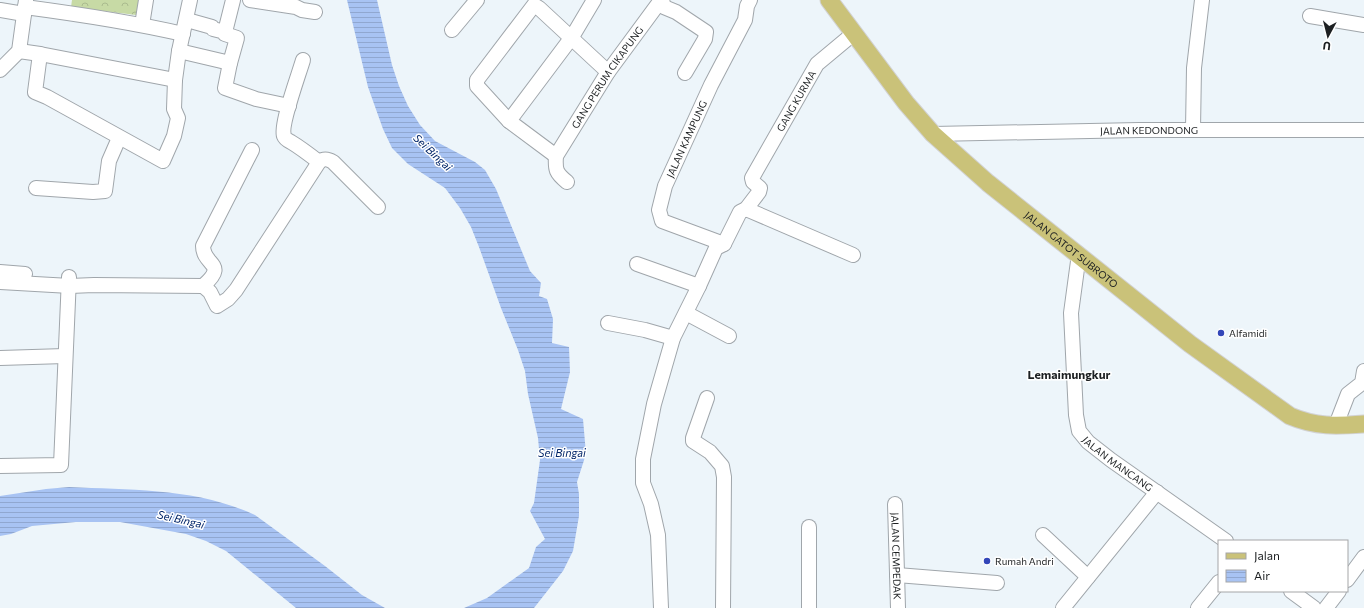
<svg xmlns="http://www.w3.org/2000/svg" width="1364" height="608" viewBox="0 0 1364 608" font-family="Commissioner,sans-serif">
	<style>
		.forest { fill: url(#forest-crowns) }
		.water { fill: url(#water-rules) }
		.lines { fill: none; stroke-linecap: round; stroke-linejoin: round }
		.minor-casing { stroke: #a0a6ab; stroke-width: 16 }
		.major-casing { stroke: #d2d2d3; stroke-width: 19 }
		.minor { stroke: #fff; stroke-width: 14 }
		.major { stroke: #cac279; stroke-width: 17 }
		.poi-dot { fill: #3346b8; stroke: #fff; stroke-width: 1.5 }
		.labels { text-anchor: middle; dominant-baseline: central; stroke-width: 3; stroke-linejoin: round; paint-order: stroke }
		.street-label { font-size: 10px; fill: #1d2022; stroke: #fff }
		.poi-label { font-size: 10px; fill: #1d2022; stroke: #fff; text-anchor: start }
		.water-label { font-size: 11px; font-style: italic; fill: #032669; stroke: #fff }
		.quarter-label { font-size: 12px; font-weight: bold; fill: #1d2022; stroke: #fff }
	</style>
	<defs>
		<pattern id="forest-crowns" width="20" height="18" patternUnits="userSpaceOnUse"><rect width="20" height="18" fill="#c7daa5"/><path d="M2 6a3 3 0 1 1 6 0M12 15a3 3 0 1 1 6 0" fill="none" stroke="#aabb8e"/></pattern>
		<pattern id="water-rules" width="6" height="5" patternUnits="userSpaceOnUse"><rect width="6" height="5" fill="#a8c3f3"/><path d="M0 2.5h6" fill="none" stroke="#90a7d0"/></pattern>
	</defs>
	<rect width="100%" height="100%" fill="#edf5fa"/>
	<!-- forest -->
	<polygon class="forest" points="72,0 139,0 136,15 71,7"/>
	<!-- water -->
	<g class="water">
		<polygon points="347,0 377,0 392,65 399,86 408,106 420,125 435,141 475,162 485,170 496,189 530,271 541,283 539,296 547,299 553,319 552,343 569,347 570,372 561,409 583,419 586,454 577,482 579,494 579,516 573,551 563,571 534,608 464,608 487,598 529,568 536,547 545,539 530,511 534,503 540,460 538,438 528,394 525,371 518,350 501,308 479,247 471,227 460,208 445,188 408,164 392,148 383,129 368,87"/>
		<path d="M69,487C132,490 197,488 255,515L325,566L362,595L385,608H296L226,551L206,541L186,534L120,522H76L32,526L11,534L0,536V496L46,489Z"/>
	</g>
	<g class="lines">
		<!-- minor casing -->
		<g class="minor-casing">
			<g id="minor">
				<polyline points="250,0 296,7 302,10 315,12"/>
				<polyline points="662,0 664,7 676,12 706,32 705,39 685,73"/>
				<path d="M25,7C78,14 131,22 183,34"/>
				<polyline points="0,10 24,14"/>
				<polyline points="1310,16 1364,25"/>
				<polyline points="187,20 212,27 213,29 225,32 225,34 237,38 230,63"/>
				<polyline points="142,25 146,0"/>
				<polyline points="452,30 477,0"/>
				<polyline points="225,32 233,0"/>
				<polyline points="19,51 40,54 175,80"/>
				<polyline points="179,51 230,63 225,88 256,99 289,106"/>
				<polyline points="40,54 35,92 47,97 163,161 174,136 178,118 174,109 175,80 179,51 190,0"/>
				<path d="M303,60C299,74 280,125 284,136C285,139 289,141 291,142C301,148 310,155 319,162"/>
				<polyline points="0,70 19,51 26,0"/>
				<polyline points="509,121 572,37 594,0"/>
				<polyline points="1193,129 1194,68 1202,0"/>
				<path id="s1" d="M933,134L1139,130H1364"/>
				<polyline points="556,156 509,121 477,86 477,80 534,5 539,8 608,72"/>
				<path id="s2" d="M567,182C556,173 555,170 556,156L608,72L661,0"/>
				<polyline points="36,188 93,192 105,191 109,161 119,138"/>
				<polyline points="746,209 853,255"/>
				<path id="s3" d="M724,244L662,221L659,210L665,186L711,85L745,20L747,6L750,0"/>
				<path id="s4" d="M1079,254L1071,313L1076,415L1079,431L1088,442L1111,460L1226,541"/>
				<polyline points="637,264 699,286"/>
				<polyline points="0,272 25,274"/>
				<path d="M0,282L70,286L94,285L203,286L210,292L217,306L228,299L236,290L319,162C324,158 328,159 333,162L378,207"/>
				<path d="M203,286C229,263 203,266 203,246L252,150"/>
				<polyline points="686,313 729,336"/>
				<polyline points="608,323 645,330 673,338"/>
				<polyline points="0,358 65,356"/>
				<polyline points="707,398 693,438 693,441 710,452 722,466 724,477 723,608"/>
				<polyline points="1336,425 1348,394 1362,383 1364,371"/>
				<polyline points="0,466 61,465 69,277"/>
				<path id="s5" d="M895,504L898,608"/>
				<polyline points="1043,535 1088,577"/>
				<polyline points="897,575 997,583"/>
				<polyline points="1347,580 1364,557"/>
				<polyline points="1291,591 1314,608"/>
				<path id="s6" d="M661,608L658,535L651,504L643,483V459L654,404L673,338L699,286L716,248L724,244L740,212L746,209L759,192L760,188L753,182L752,178L817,64L853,34"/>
				<polyline points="809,608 809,527"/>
				<polyline points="1063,608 1157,492"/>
				<polyline points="1198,608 1219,582"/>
				<polyline points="1326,608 1339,591"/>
			</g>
		</g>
		<!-- major casing -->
		<g class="major-casing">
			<g id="major">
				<path id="s7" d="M829,0L906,103L933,134L988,183L1190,344L1290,416C1316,427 1336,426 1364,424"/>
			</g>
		</g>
		<!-- minor -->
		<use href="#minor" class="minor"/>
		<!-- major -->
		<use href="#major" class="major"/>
	</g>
	<!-- markers -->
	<g class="poi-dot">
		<circle cx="1221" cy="333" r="4"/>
		<circle cx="987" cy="561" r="4"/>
	</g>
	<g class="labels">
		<!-- street labels -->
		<g class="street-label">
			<text stroke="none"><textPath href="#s2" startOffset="124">GANG PERUM CIKAPUNG</textPath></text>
			<text stroke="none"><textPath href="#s6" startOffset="555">GANG KURMA</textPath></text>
			<text stroke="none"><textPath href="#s1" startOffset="216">JALAN KEDONDONG</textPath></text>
			<text stroke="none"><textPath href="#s3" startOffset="154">JALAN KAMPUNG</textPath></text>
			<text stroke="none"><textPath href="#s7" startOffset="350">JALAN GATOT SUBROTO</textPath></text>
			<text stroke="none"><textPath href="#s4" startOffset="229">JALAN MANCANG</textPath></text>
			<text stroke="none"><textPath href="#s5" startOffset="52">JALAN CEMPEDAK</textPath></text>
		</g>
		<!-- poi labels -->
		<g class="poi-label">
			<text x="1229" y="333">Alfamidi</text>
			<text x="995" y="561">Rumah Andri</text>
		</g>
		<!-- water labels -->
		<g class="water-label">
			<text transform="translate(433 152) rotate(43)">Sei Bingai</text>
			<text x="562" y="452">Sei Bingai</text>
			<text transform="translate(181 519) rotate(13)">Sei Bingai</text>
		</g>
		<!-- quarter labels -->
		<g class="quarter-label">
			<text x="1069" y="374">Lemaimungkur</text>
		</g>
	</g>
	<!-- legend -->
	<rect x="1218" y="540" width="130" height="52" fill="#ffffff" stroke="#a5a6a7"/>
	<rect x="1226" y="553" width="20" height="6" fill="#cac279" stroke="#a5a6a7"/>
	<text x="1254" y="560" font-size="12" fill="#1d2022">Jalan</text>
	<rect x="1226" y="570" width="20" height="12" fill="url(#water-rules)" stroke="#a5a6a7"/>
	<text x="1254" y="580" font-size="12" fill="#1d2022">Air</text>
	<!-- north arrow -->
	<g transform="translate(1328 36) rotate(187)" stroke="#ffffff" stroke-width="3" paint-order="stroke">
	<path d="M0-3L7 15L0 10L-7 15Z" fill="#1d2022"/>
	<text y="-6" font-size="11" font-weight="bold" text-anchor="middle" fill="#1d2022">U</text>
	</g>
</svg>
